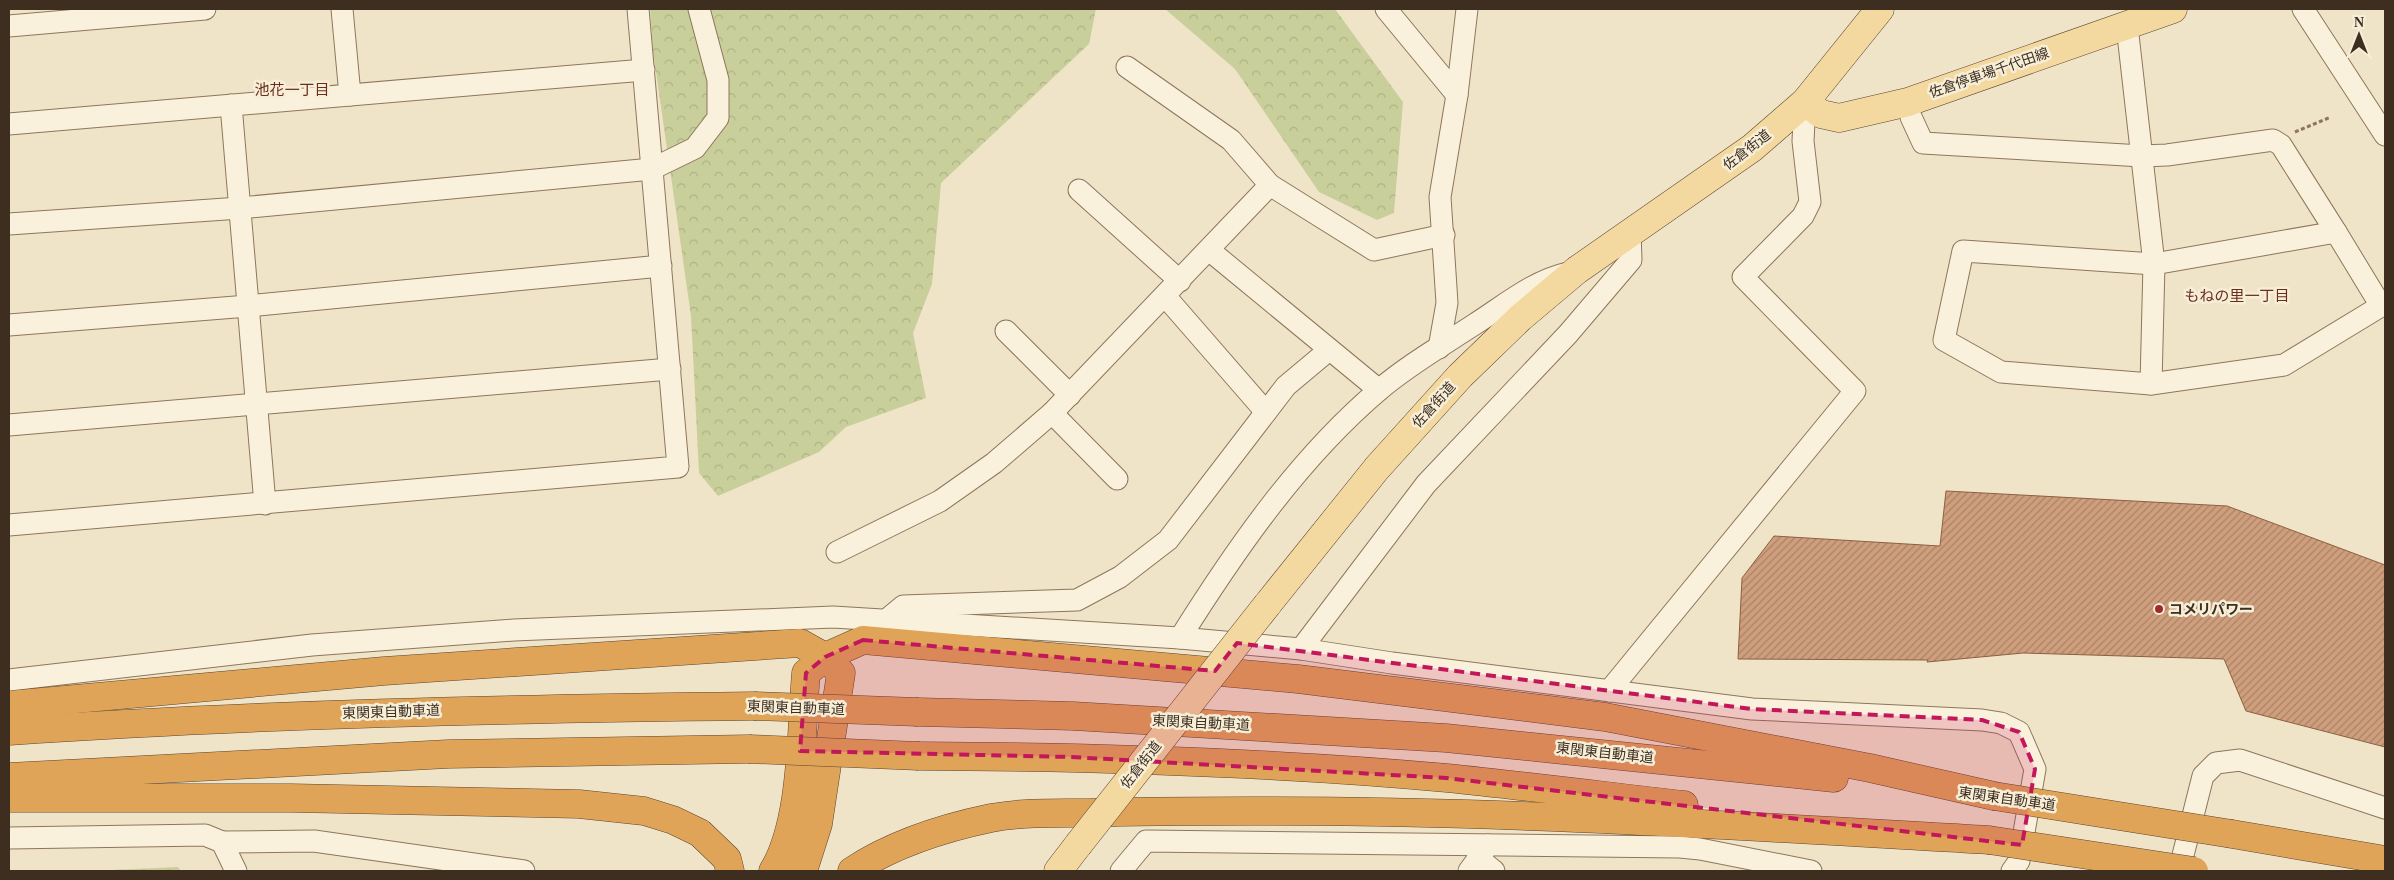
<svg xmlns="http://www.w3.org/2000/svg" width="2394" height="880" viewBox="0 0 2394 880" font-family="'Times New Roman','Noto Sans JP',serif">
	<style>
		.forest { fill: url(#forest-crowns) }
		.building { fill: url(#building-hatch); stroke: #8d5f41 }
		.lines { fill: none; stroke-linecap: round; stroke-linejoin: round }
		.minor-casing { stroke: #8d765c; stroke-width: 23 }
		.major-casing { stroke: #5b4430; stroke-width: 29 }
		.highway-casing { stroke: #5b4430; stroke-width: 29 }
		.path { stroke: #8d765c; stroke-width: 3; stroke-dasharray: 4 2.5; stroke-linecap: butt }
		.minor { stroke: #faf1dc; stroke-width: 21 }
		.major { stroke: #f3d9a0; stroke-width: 28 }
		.highway { stroke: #e0a458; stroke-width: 28 }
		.major-bridge-casing { stroke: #5b4430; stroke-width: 29; stroke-linecap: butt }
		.highway-bridge-casing { stroke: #5b4430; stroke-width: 29; stroke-linecap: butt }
		.major-bridge { stroke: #f3d9a0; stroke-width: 28 }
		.highway-bridge { stroke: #e0a458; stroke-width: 28 }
		.marked { fill: #c2185b; fill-opacity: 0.2; stroke: #c2185b; stroke-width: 4; stroke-dasharray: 10 6; stroke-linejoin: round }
		.poi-dot { fill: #9e2a2b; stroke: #f7eed8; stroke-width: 2 }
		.labels { text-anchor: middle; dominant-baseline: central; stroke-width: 5; stroke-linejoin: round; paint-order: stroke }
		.street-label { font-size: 14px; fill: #3d2e20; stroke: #f7eed8 }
		.poi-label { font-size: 14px; font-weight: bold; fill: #3d2e20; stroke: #f7eed8; text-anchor: start }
		.neighbourhood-label { font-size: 15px; fill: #6b2e1e; stroke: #f7eed8 }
	</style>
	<defs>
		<pattern id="forest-crowns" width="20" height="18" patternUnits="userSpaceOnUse" patternTransform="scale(1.25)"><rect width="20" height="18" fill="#c9cf9b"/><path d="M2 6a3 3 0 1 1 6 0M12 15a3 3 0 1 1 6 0" fill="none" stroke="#aeb285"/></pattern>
		<pattern id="building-hatch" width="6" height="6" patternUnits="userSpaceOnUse" patternTransform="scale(1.25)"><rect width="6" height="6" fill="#cf9f7d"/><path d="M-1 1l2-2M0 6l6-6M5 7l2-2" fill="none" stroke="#a98266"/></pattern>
	</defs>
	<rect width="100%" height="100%" fill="#f0e4c8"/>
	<!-- forest -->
	<g class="forest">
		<polygon points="650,9 1096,9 1089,44 941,183 932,284 913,333 926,398 846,427 819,452 718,496 699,473 691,316 653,51"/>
		<polygon points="1165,9 1335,9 1403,102 1394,213 1377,220 1319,192 1235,69"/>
		<polygon points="178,867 181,871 88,871"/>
	</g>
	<!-- building -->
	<polygon class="building" points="1946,491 2227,506 2385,565 2385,747 2246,711 2224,659 2023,653 1927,662 1928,660 1738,659 1742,578 1774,536 1940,546"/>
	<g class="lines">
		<!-- minor casing -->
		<g class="minor-casing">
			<g id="minor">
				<polyline points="342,9 350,95"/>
				<polyline points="1386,9 1457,95"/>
				<polyline points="2303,9 2385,135"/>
				<polyline points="9,26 205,9"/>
				<polyline points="2127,26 2154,264 2151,384"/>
				<polyline points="1127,67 1231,140 1270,185 1374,250 1444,235"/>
				<polyline points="1908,102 1911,117 1923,143 2142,156 2167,155 2273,140 2281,145 2336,232"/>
				<polyline points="231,105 265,504"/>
				<polyline points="9,124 644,70"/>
				<polyline points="1079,190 1180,281"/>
				<polyline points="9,224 240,208 652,169 695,148 718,118 718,80 699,9"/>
				<polyline points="1209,250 1379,390"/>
				<polyline points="1165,296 1266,412"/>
				<polyline points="2381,306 2336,232 2154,264 1963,251 1944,340 2001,372 2151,384 2284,365 2381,306 2385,303"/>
				<polyline points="9,325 248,306 661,266"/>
				<polyline points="1006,331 1070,395"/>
				<polyline points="1439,348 1447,303 1440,197 1457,95 1467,9"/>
				<polyline points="1052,413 1117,479"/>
				<polyline points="9,425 670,369"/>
				<polyline points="9,525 678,467 638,9"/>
				<polyline points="837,552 940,501 994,463 1052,413 1270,185"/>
				<polyline points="885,621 903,606 1077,600 1120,577 1168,540 1286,386 1329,350"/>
				<path d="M1180,638C1236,549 1298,459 1379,390C1408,365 1443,345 1475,324C1505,305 1533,281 1568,273"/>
				<polyline points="1301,649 1426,484 1568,334 1631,260 1630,231"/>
				<polyline points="9,680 312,645 514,630 833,617 1180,638 1301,649 1392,663 1752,709 1982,720 2001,723 2019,732 2035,769 2019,861 2012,871"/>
				<polyline points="1609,691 1855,391 1743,277 1803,216 1810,202 1803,141 1805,102"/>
				<polyline points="9,838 205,835 222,842 236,871"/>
				<polyline points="222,842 314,841 524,871"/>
				<polyline points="1478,858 1494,871"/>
				<polyline points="1121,871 1146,841 1680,847 1700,849 1811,871"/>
				<polyline points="1469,871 1488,845"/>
				<polyline points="2179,871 2203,776 2216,763 2240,760 2385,808"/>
			</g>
		</g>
		<!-- major casing -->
		<g class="major-casing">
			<g id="major">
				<polyline points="1805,102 1821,114 1839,118 1908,102 2173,9"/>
				<polyline points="1267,605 1377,468 1460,376 1520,318 1577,270 1752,148 1805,102 1880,9"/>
				<polyline points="1058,871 1078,845"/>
			</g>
		</g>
		<!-- highway casing -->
		<g class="highway-casing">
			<g id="highway">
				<polyline points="9,705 384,671 800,643 825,657 841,673 818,824 803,871"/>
				<polyline points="918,712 1073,716 1446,738 1834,778"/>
				<path d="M9,731C257,714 505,709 754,706"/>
				<path d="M919,756C1095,757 1272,762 1447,778C1526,786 1605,796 1684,805"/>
				<polyline points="9,777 448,754 749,749"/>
				<polyline points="9,798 291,798 579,804 644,811 673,820 700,833 727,859 730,871"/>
				<polyline points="2232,834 2385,860"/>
				<path d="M773,871C803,823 801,730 806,673L825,657L863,640L1298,679L1605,717L1870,768L1994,796"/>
				<path d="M852,871C893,844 943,828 991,818C1023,812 1057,813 1089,813C1143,811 1197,811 1251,811C1497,810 1743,826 1989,840"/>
			</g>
		</g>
		<!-- path -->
		<polyline class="path" points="2295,132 2331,117"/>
		<!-- minor -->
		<use href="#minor" class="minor"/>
		<!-- major -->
		<use href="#major" class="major"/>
		<!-- highway -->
		<use href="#highway" class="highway"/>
		<!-- major-bridge casing -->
		<g class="major-bridge-casing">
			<polyline id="major-bridge" points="1078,845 1267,605"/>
		</g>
		<!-- highway-bridge casing -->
		<g class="highway-bridge-casing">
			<g id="highway-bridge">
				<polyline points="754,706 918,712"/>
				<polyline points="749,749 919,756"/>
				<polyline points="1994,796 2232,834"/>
				<polyline points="1989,840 2194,871"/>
			</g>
		</g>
		<!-- major-bridge -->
		<use href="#major-bridge" class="major-bridge"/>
		<!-- highway-bridge -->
		<use href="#highway-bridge" class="highway-bridge"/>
	</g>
	<!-- marked area -->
	<path class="marked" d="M863,640L1215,671L1237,643L1752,709L1982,720L2019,732L2035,769L2022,845L1446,778L1071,757L800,751L806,673L825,657Z"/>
	<!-- markers -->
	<circle class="poi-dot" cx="2159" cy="609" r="5"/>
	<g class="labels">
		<!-- street labels -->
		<g class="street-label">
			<text transform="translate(1989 73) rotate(-19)">佐倉停車場千代田線</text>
			<text transform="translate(1747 150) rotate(-38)">佐倉街道</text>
			<text transform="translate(1434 405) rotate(-48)">佐倉街道</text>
			<text transform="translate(796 708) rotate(2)">東関東自動車道</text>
			<text transform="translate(391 712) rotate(-2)">東関東自動車道</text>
			<text transform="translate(1201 723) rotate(3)">東関東自動車道</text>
			<text transform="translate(1605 753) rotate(6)">東関東自動車道</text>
			<text transform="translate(1141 765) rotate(-52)">佐倉街道</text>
			<text transform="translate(2007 799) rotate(8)">東関東自動車道</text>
		</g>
		<!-- poi labels -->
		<g class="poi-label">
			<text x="2169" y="609">コメリパワー</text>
		</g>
		<!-- neighbourhood labels -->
		<g class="neighbourhood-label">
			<text x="292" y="90">池花一丁目</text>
			<text x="2237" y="296">もねの里一丁目</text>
		</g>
	</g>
	<!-- border -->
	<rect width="2394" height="880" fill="none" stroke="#3d2e20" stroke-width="20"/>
	<!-- north arrow -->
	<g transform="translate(2359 35)" stroke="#f7eed8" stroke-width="4" paint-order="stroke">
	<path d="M0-4L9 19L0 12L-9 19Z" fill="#3d2e20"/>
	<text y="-8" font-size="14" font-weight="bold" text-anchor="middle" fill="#3d2e20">N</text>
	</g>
</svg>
